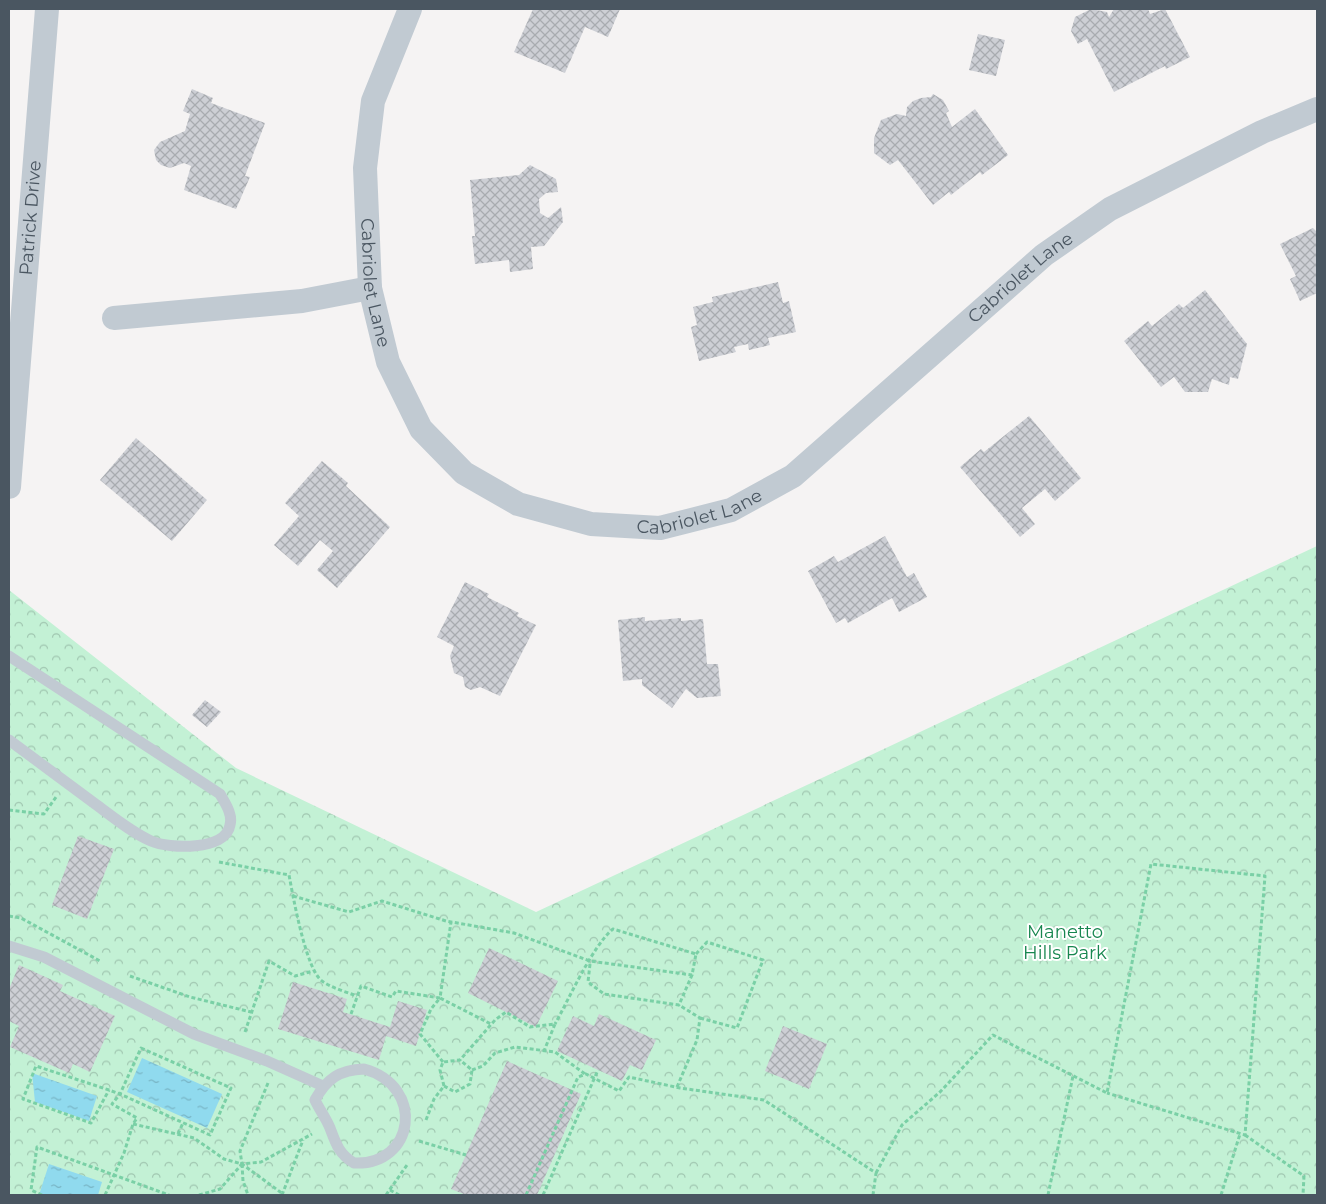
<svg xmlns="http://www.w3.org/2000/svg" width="1326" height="1204" viewBox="0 0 1326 1204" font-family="Montserrat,sans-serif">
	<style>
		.park { fill: url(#park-crowns) }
		.water { fill: url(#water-ripples) }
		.building { fill: url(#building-cross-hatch) }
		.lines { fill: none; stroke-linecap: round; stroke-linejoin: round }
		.path { stroke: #7ad0a6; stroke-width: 3; stroke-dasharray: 4 2.5; stroke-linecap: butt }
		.lane { stroke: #c1cad2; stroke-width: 11 }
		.street { stroke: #c1cad2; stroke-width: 24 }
		.labels { text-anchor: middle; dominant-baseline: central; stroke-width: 4; stroke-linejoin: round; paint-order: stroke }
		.street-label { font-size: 18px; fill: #4a5661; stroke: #fff }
		.park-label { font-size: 18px; fill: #17864f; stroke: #fff }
	</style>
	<defs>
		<pattern id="park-crowns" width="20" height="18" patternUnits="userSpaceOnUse" patternTransform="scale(1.25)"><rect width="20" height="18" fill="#c3f1d5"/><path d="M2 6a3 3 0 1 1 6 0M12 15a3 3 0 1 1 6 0" fill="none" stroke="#a0c6b0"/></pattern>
		<pattern id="water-ripples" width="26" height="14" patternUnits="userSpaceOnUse" patternTransform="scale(1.25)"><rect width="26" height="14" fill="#90daee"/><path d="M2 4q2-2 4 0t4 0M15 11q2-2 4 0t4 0" fill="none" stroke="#78b4c4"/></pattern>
		<pattern id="building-cross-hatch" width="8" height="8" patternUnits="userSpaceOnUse" patternTransform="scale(1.25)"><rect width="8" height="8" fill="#cdcfd5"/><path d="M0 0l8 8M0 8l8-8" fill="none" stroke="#a8abb0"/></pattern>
	</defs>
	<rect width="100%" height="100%" fill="#f5f3f3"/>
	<!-- park -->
	<polygon class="park" points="1317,546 1317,1195 9,1195 9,590 236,768 536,912"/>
	<!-- water -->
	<g class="water">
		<polygon points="142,1058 222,1094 207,1128 127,1092"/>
		<polygon points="32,1073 97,1096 89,1121 35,1102"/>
		<polygon points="49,1164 102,1182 98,1195 39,1195"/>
	</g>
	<!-- building -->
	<g class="building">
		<polygon points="533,9 620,9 608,37 585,27 565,73 514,52"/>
		<polygon points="1091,9 1107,12 1109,17 1114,9 1148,9 1150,14 1165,9 1190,57 1166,69 1165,66 1114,92 1087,39 1078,44 1071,31 1075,17"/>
		<polygon points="978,34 1005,40 996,76 969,70"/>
		<polygon points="192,89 213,98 211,103 265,123 245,176 250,177 236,209 184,190 191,166 184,163 170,168 161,165 156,160 154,150 160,142 185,131 190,114 183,111"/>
		<polygon points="933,94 943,100 949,111 946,113 952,127 975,109 1008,155 982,175 980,172 951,195 949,192 933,205 898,160 890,165 874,153 874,138 881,120 897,114 906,116 907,107 913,101 921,98 931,97"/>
		<polygon points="530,165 556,179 558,192 546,193 539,199 540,213 548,218 561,207 563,222 544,246 531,247 533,269 510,272 509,260 475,264 472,236 475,236 470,180 519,175"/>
		<polygon points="1313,228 1317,232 1317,293 1300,301 1290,279 1296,276 1280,244"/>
		<polygon points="778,282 783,303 789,301 796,332 768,338 770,345 749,350 748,344 734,347 736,352 699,361 691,327 697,325 693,307 713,302 712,297"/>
		<polygon points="1205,290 1247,344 1238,379 1230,377 1229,385 1212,379 1208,392 1185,392 1174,377 1161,387 1124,341 1148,321 1152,326 1179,304 1183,308"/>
		<polygon points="1029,416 1081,478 1055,501 1045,489 1022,508 1035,524 1020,537 960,467 981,449 984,452"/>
		<polygon points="136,438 207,500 172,541 100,480"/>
		<polygon points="322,461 348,483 346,486 390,527 337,588 317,570 333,551 320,540 298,566 274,545 299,516 285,503"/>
		<polygon points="885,536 907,577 914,573 927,597 899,612 892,598 848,623 845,618 836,623 808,571 834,556 838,562"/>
		<polygon points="465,582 489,594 487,597 519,613 517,616 536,625 500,696 480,687 471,690 465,687 463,677 454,673 450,656 454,646 437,637"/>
		<polygon points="645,617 645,621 681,618 681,621 703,619 707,664 718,664 721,696 697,698 686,689 672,708 642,685 642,679 623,681 618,620"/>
		<polygon points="205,700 221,712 207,727 192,715"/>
		<polygon points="78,836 114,849 87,919 52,905"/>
		<polygon points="489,948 558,981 536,1027 468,993"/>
		<polygon points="19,965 63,985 60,991 115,1016 90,1072 73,1064 69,1073 10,1047 19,1026 9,1021 9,989"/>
		<polygon points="293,982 347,999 343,1012 390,1027 398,1001 427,1010 416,1046 386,1036 379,1060 278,1029"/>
		<polygon points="599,1014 656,1040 642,1070 630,1065 622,1081 557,1051 573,1016 594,1026"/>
		<polygon points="783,1026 827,1044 809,1089 765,1071"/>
		<polygon points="507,1061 581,1094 537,1195 466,1195 451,1189"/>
	</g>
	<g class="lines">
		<!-- path -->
		<g class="path">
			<polyline points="9,810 44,814 56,797"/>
			<path d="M219,862L289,875C293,896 306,970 322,981C332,988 346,992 357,996"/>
			<path d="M293,896L349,912L382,901L446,921L514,933L590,961L692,975L696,954L613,929C593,945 569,999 555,1024"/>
			<polyline points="9,916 21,918 100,961"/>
			<polyline points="696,954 707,942 763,960 737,1028 700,1018"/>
			<polyline points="590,964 588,982 604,994 679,1005 692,975"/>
			<polyline points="130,976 190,997 251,1012"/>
			<polyline points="351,1014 361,986 392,997 396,991 440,998 451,922"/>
			<polyline points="245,1032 269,961 295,976 313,971"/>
			<polygon points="141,1048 231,1088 210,1135 120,1094"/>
			<polyline points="443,1062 420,1034 431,1009 440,998 491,1024"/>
			<polyline points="472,1070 483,1066 495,1053 515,1047 555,1052 585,1074"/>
			<polyline points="268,1083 240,1151 242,1164 261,1162 312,1134"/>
			<polyline points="444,1086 455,1092 470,1084 472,1070 460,1060"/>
			<polyline points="677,1087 697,1040 700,1018 679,1005"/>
			<polyline points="426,1120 434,1099 444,1086 440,1070 443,1062 460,1060 495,1020 506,1012 530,1027 555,1024 544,1051"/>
			<polyline points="133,1124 194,1138 224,1159 242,1164 283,1194"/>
			<polyline points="178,1134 183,1123"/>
			<polyline points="1245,1135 1304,1176 1303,1195"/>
			<polyline points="419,1141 466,1155"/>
			<polyline points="242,1164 243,1181 248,1195"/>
			<polyline points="876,1173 902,1125 940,1092 993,1035 1107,1093 1151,864 1265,876 1245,1135 1107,1093"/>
			<polyline points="390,1190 399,1195"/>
			<polyline points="42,1195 31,1190 37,1147 169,1195"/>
			<polyline points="105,1195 124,1153 133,1124 137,1118 112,1104 120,1094 109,1090 36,1066 23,1099 91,1123 109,1090"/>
			<polyline points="199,1195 220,1189 242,1164"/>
			<polyline points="282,1195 303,1140"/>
			<polyline points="386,1195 407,1165"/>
			<polyline points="526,1195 578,1077 586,1074 619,1091 629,1077 680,1088 764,1100 876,1173 873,1195"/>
			<polyline points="543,1195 598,1070"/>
			<polyline points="1048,1195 1073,1076"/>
			<polyline points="1221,1195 1240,1134"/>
		</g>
		<!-- lane -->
		<g class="lane">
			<path d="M9,656L220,794C225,803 233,814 230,825C226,851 169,849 151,841C131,832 113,817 94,803C66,782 37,761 9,740"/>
			<polyline points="9,946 44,957 194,1034 267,1061 323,1086"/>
			<path d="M364,1069C426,1086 415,1166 354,1163C339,1154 336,1144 330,1128C326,1118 319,1109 315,1100C327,1078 340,1070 364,1069Z"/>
		</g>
		<!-- street -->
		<g class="street">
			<path id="s1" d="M410,9L373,101L365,168L370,288L388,362L421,429L464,473L518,504L591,524L660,528L731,510L793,476L1044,255L1110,209L1262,132L1317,109"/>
			<polyline points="114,318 302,301 370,288"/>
			<path id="s2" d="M9,487L47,9"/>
		</g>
	</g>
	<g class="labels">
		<!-- street labels -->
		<g class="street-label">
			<text stroke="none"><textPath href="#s2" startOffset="270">Patrick Drive</textPath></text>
			<text stroke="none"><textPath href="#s1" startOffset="1152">Cabriolet Lane</textPath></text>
			<text stroke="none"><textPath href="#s1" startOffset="282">Cabriolet Lane</textPath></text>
			<text stroke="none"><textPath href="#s1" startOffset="748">Cabriolet Lane</textPath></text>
		</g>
		<!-- park labels -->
		<g class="park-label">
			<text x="1065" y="932">Manetto<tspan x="1065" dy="21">Hills Park</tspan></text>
		</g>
	</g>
	<!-- border -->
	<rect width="1326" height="1204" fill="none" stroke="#4a5661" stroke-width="20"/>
</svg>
